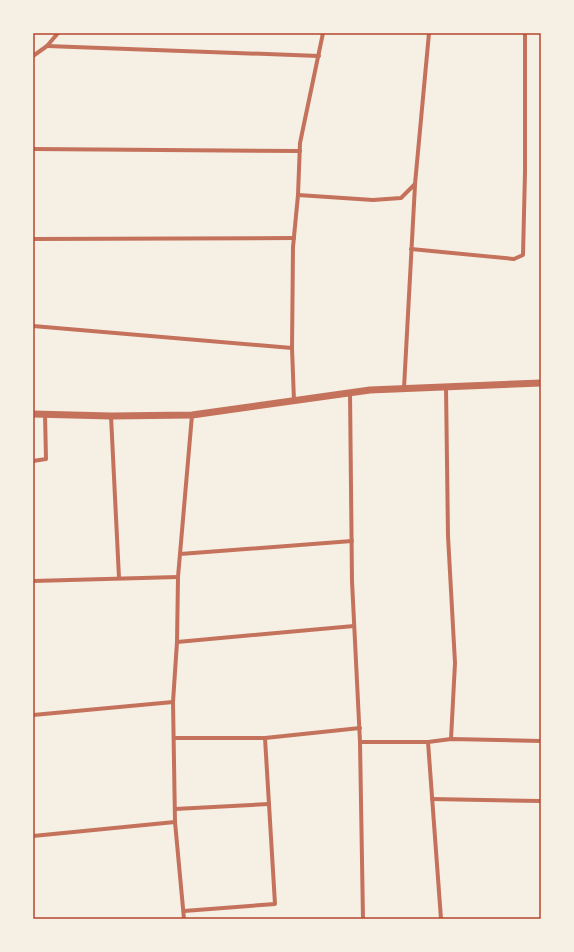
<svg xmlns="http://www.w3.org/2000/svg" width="574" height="952" viewBox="0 0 574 952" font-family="'Noto Sans',sans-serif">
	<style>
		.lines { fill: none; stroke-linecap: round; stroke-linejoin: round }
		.minor { stroke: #c5725c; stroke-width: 4 }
		.tertiary { stroke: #c5725c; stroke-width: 7 }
		.neatline { fill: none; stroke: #b5482f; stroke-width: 1.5 }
	</style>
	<rect width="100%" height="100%" fill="#f6efe4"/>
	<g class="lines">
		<!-- minor -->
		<g class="minor">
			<polyline points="47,46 319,56"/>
			<polyline points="33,56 47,46 58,33"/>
			<polyline points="33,149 300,151"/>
			<polyline points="298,195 373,200 401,198 415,184 429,33"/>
			<polyline points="33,239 294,238"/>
			<polyline points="411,249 514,259 523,255 525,172 525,33"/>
			<polyline points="33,326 292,348"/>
			<polyline points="446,387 448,536 455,663 451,739"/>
			<polyline points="404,388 415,185"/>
			<polyline points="350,392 352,581 360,742 428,742 451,739 541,741"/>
			<polyline points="294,401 292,348 293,247 298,195 300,143 323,33"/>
			<polyline points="111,416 119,578"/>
			<polyline points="33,461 46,459 45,414"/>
			<polyline points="180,554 352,541"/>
			<polyline points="33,581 178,577"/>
			<polyline points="177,642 354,626"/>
			<polyline points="33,715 173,702"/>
			<polyline points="174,738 265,738 360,728"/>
			<polyline points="360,742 363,919"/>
			<polyline points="428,742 441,919"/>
			<polyline points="432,799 541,801"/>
			<polyline points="175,809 269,804"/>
			<polyline points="33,836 175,822"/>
			<polyline points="184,911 275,904 265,738"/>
			<polyline points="184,919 175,822 173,702 177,642 178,577 192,415"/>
		</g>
		<!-- tertiary -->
		<polyline class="tertiary" points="33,414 111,416 192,415 370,390 541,383"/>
	</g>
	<!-- border -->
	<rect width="574" height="952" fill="none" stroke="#f6efe4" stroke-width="68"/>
	<rect x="34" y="34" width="506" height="884" class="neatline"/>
</svg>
